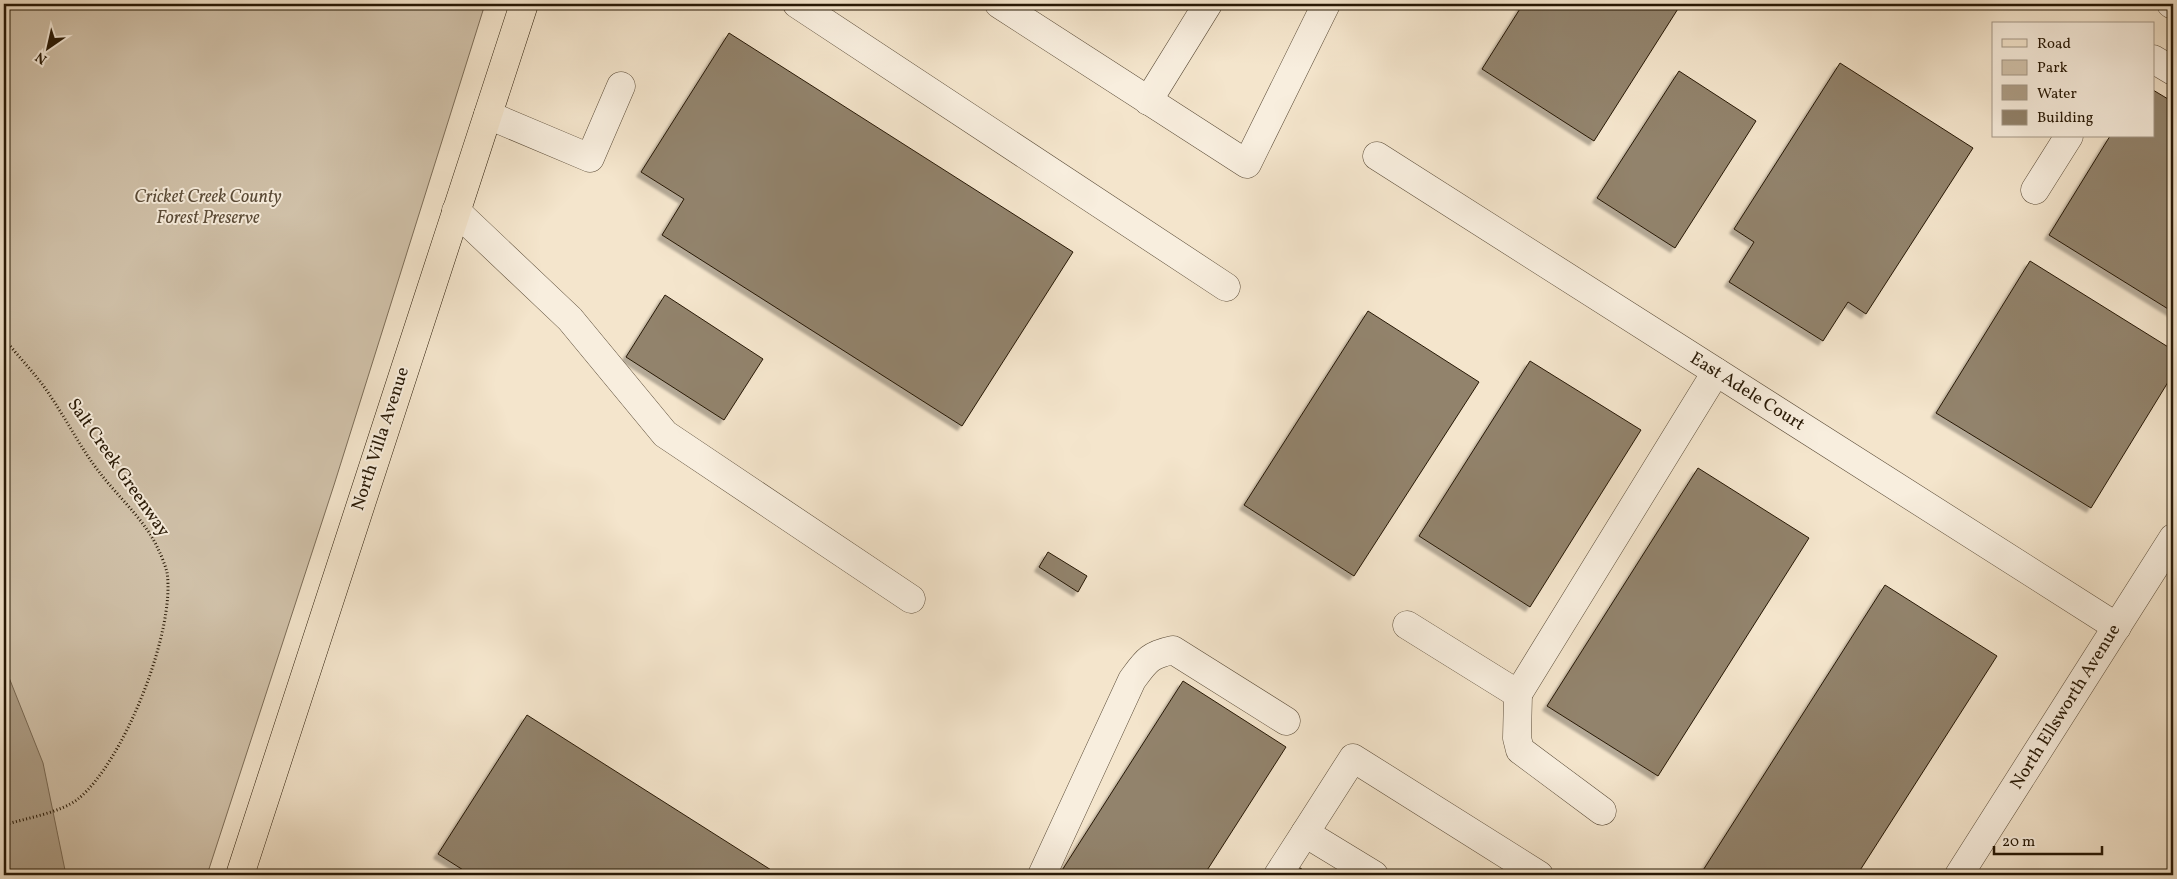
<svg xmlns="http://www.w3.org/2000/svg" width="2177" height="879" viewBox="0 0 2177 879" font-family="Vollkorn,serif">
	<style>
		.green { fill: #d1c2aa; stroke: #7c6d58 }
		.water { fill: #ae9f88; stroke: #786954 }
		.building { fill: #92836c; stroke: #271805; filter: url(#shadow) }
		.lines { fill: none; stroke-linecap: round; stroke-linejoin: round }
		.minor-casing { stroke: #5a4b37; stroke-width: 29 }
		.major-casing { stroke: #271805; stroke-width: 29 }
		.path { stroke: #271805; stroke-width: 3; stroke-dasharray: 1 2.5; stroke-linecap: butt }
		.minor { stroke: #f8eede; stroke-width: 28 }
		.major { stroke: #f4e5cc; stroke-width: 28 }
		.labels { text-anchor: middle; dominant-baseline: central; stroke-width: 4; stroke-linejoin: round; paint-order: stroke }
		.park-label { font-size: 18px; font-style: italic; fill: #5a4b37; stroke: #f8eede }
		.street-label { font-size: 18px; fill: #271805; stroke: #f8eede }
	</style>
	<defs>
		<filter id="shadow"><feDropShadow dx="-4.5" dy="4.5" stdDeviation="1" flood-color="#0004"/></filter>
	</defs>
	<rect width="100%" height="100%" fill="#f4e5cc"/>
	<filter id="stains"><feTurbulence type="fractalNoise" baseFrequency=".004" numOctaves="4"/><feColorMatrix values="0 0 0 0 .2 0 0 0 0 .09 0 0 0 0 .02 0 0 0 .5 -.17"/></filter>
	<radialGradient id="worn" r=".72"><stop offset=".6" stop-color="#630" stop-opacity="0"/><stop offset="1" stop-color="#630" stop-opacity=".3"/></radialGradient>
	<!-- green -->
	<polygon class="green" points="4,4 485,4 334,485 207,875 4,875"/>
	<!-- water -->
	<polygon class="water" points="4,665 43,763 66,875 4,875"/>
	<!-- building -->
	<g class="building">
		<polygon points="1523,4 1681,4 1594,141 1482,69"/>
		<polygon points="729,33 1073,252 962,426 662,235 684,199 641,172"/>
		<polygon points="1840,63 1973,148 1866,314 1848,302 1823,341 1729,282 1754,242 1734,229"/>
		<polygon points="1679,71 1756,121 1675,248 1597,198"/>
		<polygon points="2153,90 2173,102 2173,312 2049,235 2110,136 2153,136"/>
		<polygon points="2030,261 2173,350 2173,374 2091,508 1936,413"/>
		<polygon points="665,295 763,359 724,420 626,357"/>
		<polygon points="1368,311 1479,382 1354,576 1244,505"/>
		<polygon points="1530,361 1641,430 1530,607 1419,536"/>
		<polygon points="1698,468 1809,538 1658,776 1547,706"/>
		<polygon points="1048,552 1087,576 1078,592 1039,567"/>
		<polygon points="1885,585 1997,656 1857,875 1700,875"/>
		<polygon points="1183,681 1286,747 1204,875 1059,875"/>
		<polygon points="527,715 779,875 471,875 438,854"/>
		<polygon points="1297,866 1311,875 1291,875"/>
	</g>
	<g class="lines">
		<!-- minor casing -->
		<g class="minor-casing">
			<g id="minor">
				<polyline points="797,4 1226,287"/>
				<polyline points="999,4 1247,164 1326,4"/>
				<polyline points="2171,4 2173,5"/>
				<polyline points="2153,59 2173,71"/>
				<polyline points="1148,101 1208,4"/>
				<polyline points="488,115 590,158 621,86"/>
				<polyline points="1377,156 2117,627"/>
				<polyline points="2035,190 2069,136"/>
				<polyline points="456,211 570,319 665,434 911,599"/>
				<polyline points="1407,625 1518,694 1716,372"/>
				<polyline points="1518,694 1517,738 1520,750 1602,811"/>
				<path d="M1042,875L1132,680C1146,661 1149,655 1173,650L1286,721"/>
				<polyline points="1278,875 1305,833"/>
				<polyline points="1374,875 1305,833 1353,758 1539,875"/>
				<polyline points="1959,875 2173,538"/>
			</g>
		</g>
		<!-- major casing -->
		<g class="major-casing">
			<polyline id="major" points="240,875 524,4"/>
		</g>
		<!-- path -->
		<path class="path" d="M4,338C19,358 38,376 51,397C68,422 81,449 100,473C119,498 147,522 159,551C162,557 165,565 167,572C176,630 124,762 78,799C60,813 26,818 4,825"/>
		<!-- minor -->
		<use href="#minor" class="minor"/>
		<!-- major -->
		<use href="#major" class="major"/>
	</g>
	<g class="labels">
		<!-- park labels -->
		<g class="park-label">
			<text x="208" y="197">Cricket Creek County<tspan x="208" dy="21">Forest Preserve</tspan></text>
		</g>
		<!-- street labels -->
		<g class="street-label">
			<text transform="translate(1747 392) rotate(32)">East Adele Court</text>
			<text transform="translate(381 439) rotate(-72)">North Villa Avenue</text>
			<text transform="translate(118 468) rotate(55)">Salt Creek Greenway</text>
			<text transform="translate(2066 707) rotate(-58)">North Ellsworth Avenue</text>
		</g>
	</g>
	<!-- margin -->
	<rect width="2177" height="879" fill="none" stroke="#f4e5cc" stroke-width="20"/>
	<rect x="5" y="5" width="2167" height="869" fill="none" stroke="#271805" stroke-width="2.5"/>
	<rect x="10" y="10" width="2157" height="859" fill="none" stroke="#271805"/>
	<!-- legend -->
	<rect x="1992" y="22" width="162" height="115" fill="#f8eede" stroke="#a49887"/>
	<rect x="2002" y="39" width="25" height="8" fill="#f4e5cc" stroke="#a49887"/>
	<text x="2037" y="48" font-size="15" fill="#271805">Road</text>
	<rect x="2002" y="60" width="25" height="15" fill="#d1c2aa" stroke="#a49887"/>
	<text x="2037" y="72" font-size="15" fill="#271805">Park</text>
	<rect x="2002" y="85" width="25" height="15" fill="#ae9f88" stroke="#a49887"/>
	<text x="2037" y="98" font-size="15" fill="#271805">Water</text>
	<rect x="2002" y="110" width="25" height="15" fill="#92836c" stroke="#a49887"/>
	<text x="2037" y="122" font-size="15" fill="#271805">Building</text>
	<!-- north arrow -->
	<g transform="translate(48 48) rotate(214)" stroke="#f8eede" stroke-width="4" paint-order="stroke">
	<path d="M0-4L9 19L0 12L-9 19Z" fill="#271805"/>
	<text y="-8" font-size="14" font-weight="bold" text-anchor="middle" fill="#271805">N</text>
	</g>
	<!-- scale -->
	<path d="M1994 846v8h108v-8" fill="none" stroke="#271805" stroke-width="2.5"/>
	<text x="2002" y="846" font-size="15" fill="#271805" stroke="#f8eede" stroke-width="4" paint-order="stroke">20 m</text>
	<rect width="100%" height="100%" filter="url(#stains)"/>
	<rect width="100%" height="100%" fill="url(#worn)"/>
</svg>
